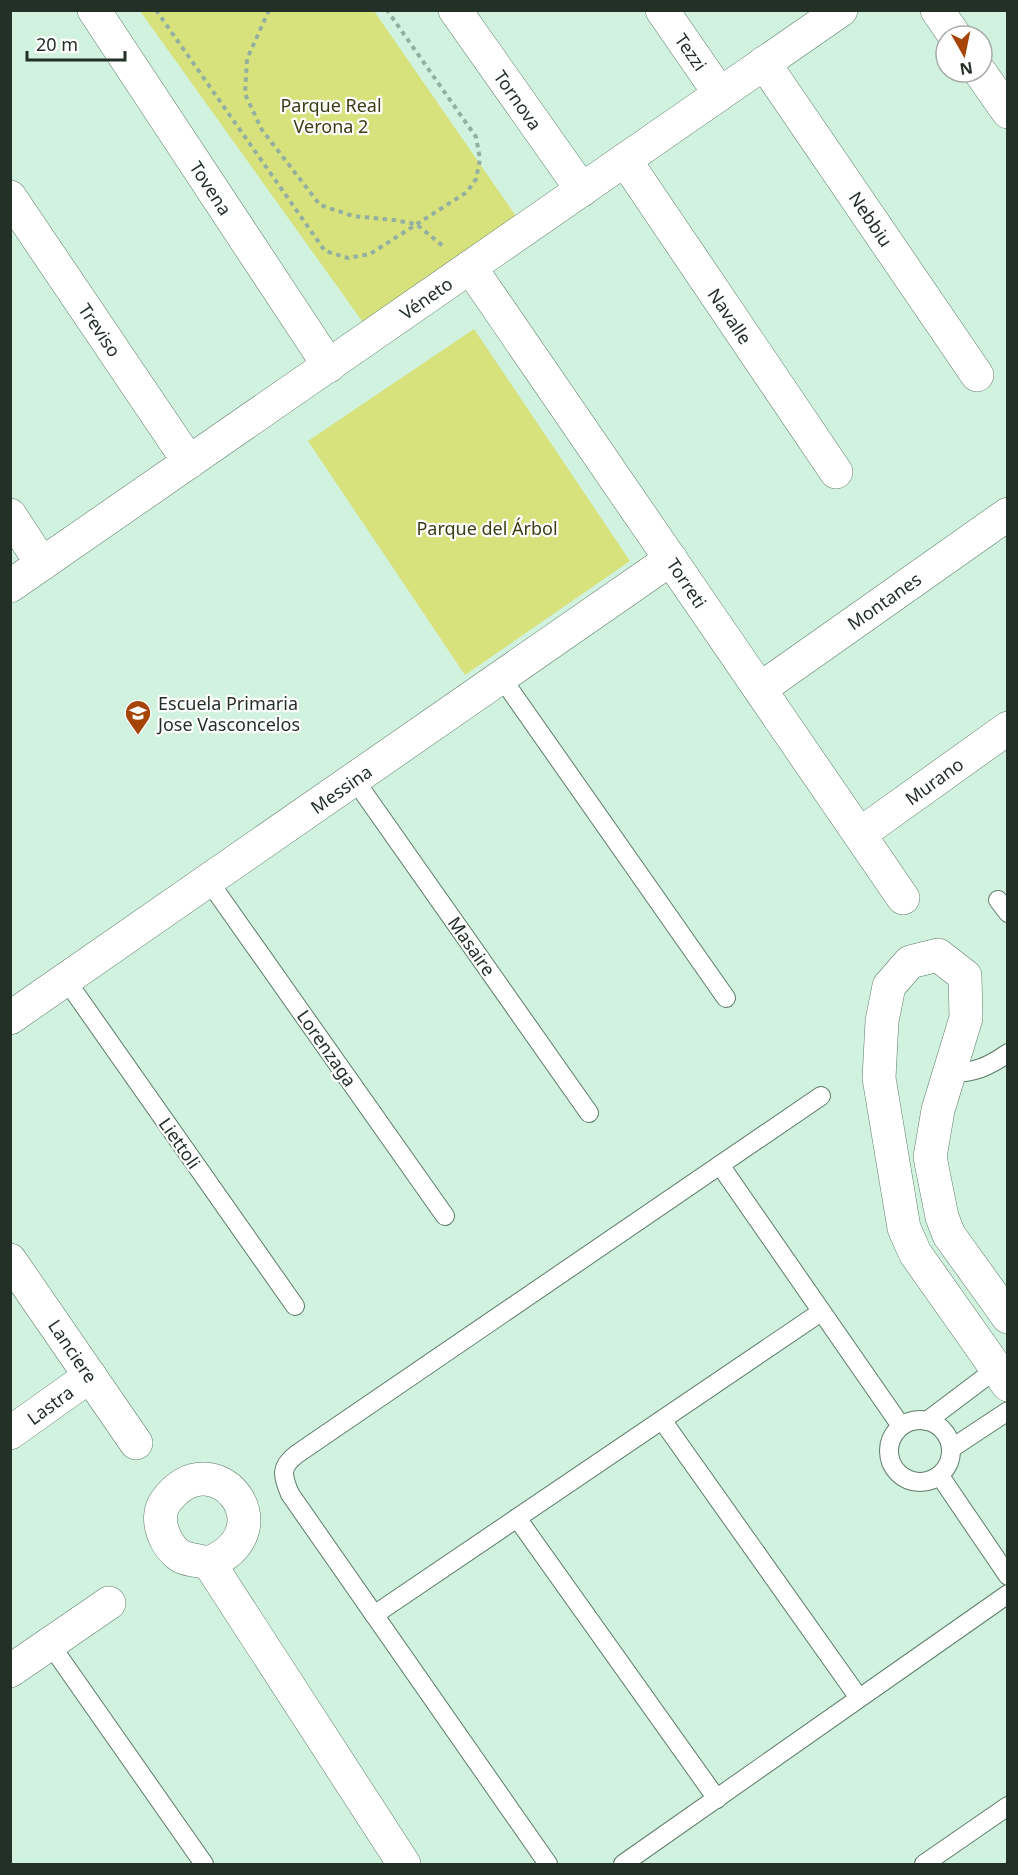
<svg xmlns="http://www.w3.org/2000/svg" width="1018" height="1875" viewBox="0 0 1018 1875" font-family="'Noto Sans',sans-serif">
	<style>
		.green { fill: #d8e27d }
		.lines { fill: none; stroke-linecap: round; stroke-linejoin: round }
		.service-casing { stroke: #5d7c6a; stroke-width: 20 }
		.minor-casing { stroke: #5d7c6a; stroke-width: 34 }
		.path { stroke: #94af9f; stroke-width: 4; stroke-dasharray: 4.5 4.5; stroke-linecap: butt }
		.service { stroke: #fff; stroke-width: 18 }
		.minor { stroke: #fff; stroke-width: 33 }
		.labels { text-anchor: middle; dominant-baseline: central; stroke-width: 4.5; stroke-linejoin: round; paint-order: stroke }
		.street-label { font-size: 18px; fill: #233028; stroke: #fff }
		.park-label { font-size: 18px; fill: #3b3e14; stroke: #fff }
		.poi-label { font-size: 18px; fill: #233028; stroke: #fff; text-anchor: start }
	</style>
	<rect width="100%" height="100%" fill="#d0f2de"/>
	<!-- green -->
	<g class="green">
		<polygon points="140,11 374,11 518,219 367,328"/>
		<polygon points="474,329 630,561 465,675 308,441"/>
	</g>
	<g class="lines">
		<!-- service casing -->
		<g class="service-casing">
			<g id="service">
				<polyline points="501,677 726,998"/>
				<polyline points="354,779 589,1113"/>
				<polyline points="208,880 445,1216"/>
				<polyline points="998,900 1008,913"/>
				<polyline points="66,980 295,1306"/>
				<path d="M950,1073C974,1073 988,1067 1008,1053"/>
				<polyline points="720,1165 901,1426"/>
				<circle cx="920" cy="1451" r="31"/>
				<polyline points="662,1420 859,1698"/>
				<polyline points="927,1421 996,1369"/>
				<polyline points="952,1448 1008,1411"/>
				<polyline points="940,1476 1008,1576"/>
				<polyline points="517,1518 717,1799"/>
				<polyline points="374,1615 821,1312"/>
				<polyline points="50,1644 204,1864"/>
				<path d="M548,1864L290,1494C282,1475 280,1467 297,1454L821,1096"/>
				<polyline points="623,1864 1008,1594"/>
				<polyline points="924,1864 1008,1806"/>
			</g>
		</g>
		<!-- minor casing -->
		<g class="minor-casing">
			<g id="minor">
				<polyline points="94,10 329,366"/>
				<polyline points="455,10 582,190"/>
				<polyline points="662,10 720,94"/>
				<polyline points="937,10 955,36"/>
				<polyline points="764,63 977,375"/>
				<polyline points="980,72 1008,112"/>
				<polyline points="625,160 836,472"/>
				<polyline points="10,197 189,462"/>
				<polyline points="470,267 903,898"/>
				<polyline points="10,515 42,564"/>
				<polyline points="10,586 841,10"/>
				<polyline points="760,689 1008,514"/>
				<polyline points="860,834 1008,728"/>
				<polyline points="10,1018 671,559"/>
				<polyline points="10,1260 136,1443"/>
				<polyline points="1008,1317 949,1235 942,1217 930,1157 938,1110 966,1018 965,976 938,955 910,962 889,986 882,1021 879,1078 904,1228 915,1253 1008,1385"/>
				<polyline points="10,1433 90,1376"/>
				<path d="M209,1563C289,1529 213,1437 166,1501C153,1518 165,1547 182,1557C189,1560 201,1561 209,1563L404,1864"/>
				<polyline points="10,1671 109,1603"/>
			</g>
		</g>
		<!-- path -->
		<g class="path">
			<polyline points="156,10 325,251 348,258 370,254 467,192 476,179 480,159 476,137 387,10"/>
			<polyline points="269,10 247,59 245,94 262,130 320,205 353,216 394,220 416,224 443,246"/>
		</g>
		<!-- service -->
		<use href="#service" class="service"/>
		<!-- minor -->
		<use href="#minor" class="minor"/>
	</g>
	<!-- icons -->
	<defs>
		<g id="school-pin" transform="scale(1.35)"><path d="M0 17L-7.5 6A9.5 9.5 0 1 1 7.5 6Z" fill="#a64407" stroke="#fff"/><path d="M0-5L7-2L0 1L-7-2ZM-4 1L0 2.5L4 1V4Q0 6-4 4Z" fill="#fff"/></g>
	</defs>
	<g fill-rule="evenodd">
		<use href="#school-pin" x="138" y="713"/>
	</g>
	<g class="labels">
		<!-- street labels -->
		<g class="street-label">
			<text transform="translate(691 52) rotate(55)">Tezzi</text>
			<text transform="translate(518 100) rotate(55)">Tornova</text>
			<text transform="translate(211 188) rotate(57)">Tovena</text>
			<text transform="translate(871 219) rotate(56)">Nebbiu</text>
			<text transform="translate(426 298) rotate(-35)">Véneto</text>
			<text transform="translate(730 316) rotate(56)">Navalle</text>
			<text transform="translate(100 330) rotate(56)">Treviso</text>
			<text transform="translate(687 583) rotate(56)">Torreti</text>
			<text transform="translate(884 601) rotate(-35)">Montanes</text>
			<text transform="translate(934 781) rotate(-36)">Murano</text>
			<text transform="translate(341 789) rotate(-35)">Messina</text>
			<text transform="translate(472 946) rotate(55)">Masaire</text>
			<text transform="translate(327 1048) rotate(55)">Lorenzaga</text>
			<text transform="translate(180 1143) rotate(55)">Liettoli</text>
			<text transform="translate(73 1351) rotate(56)">Lanciere</text>
			<text transform="translate(50 1405) rotate(-36)">Lastra</text>
		</g>
		<!-- park labels -->
		<g class="park-label">
			<text x="331" y="105">Parque Real<tspan x="331" dy="21">Verona 2</tspan></text>
			<text x="487" y="528">Parque del Árbol</text>
		</g>
		<!-- poi labels -->
		<g class="poi-label">
			<text x="158" y="703">Escuela Primaria<tspan x="158" dy="21">Jose Vasconcelos</tspan></text>
		</g>
	</g>
	<!-- border -->
	<rect width="1018" height="1875" fill="none" stroke="#233028" stroke-width="24"/>
	<!-- north arrow -->
	<g transform="translate(964 54) rotate(171)"><circle r="28" fill="#ffffff" stroke="#a7aca9" stroke-width="1.5"/>
	<path d="M0-4.5L10 22L0 15L-10 22Z" fill="#a64407"/>
	<text y="-9" font-size="16" font-weight="bold" text-anchor="middle" fill="#233028">N</text>
	</g>
	<!-- scale -->
	<path d="M27 51v9h98v-9" fill="none" stroke="#233028" stroke-width="3"/>
	<text x="36" y="51" font-size="18" fill="#233028" stroke="#ffffff" stroke-width="4.5" paint-order="stroke">20 m</text>
</svg>
